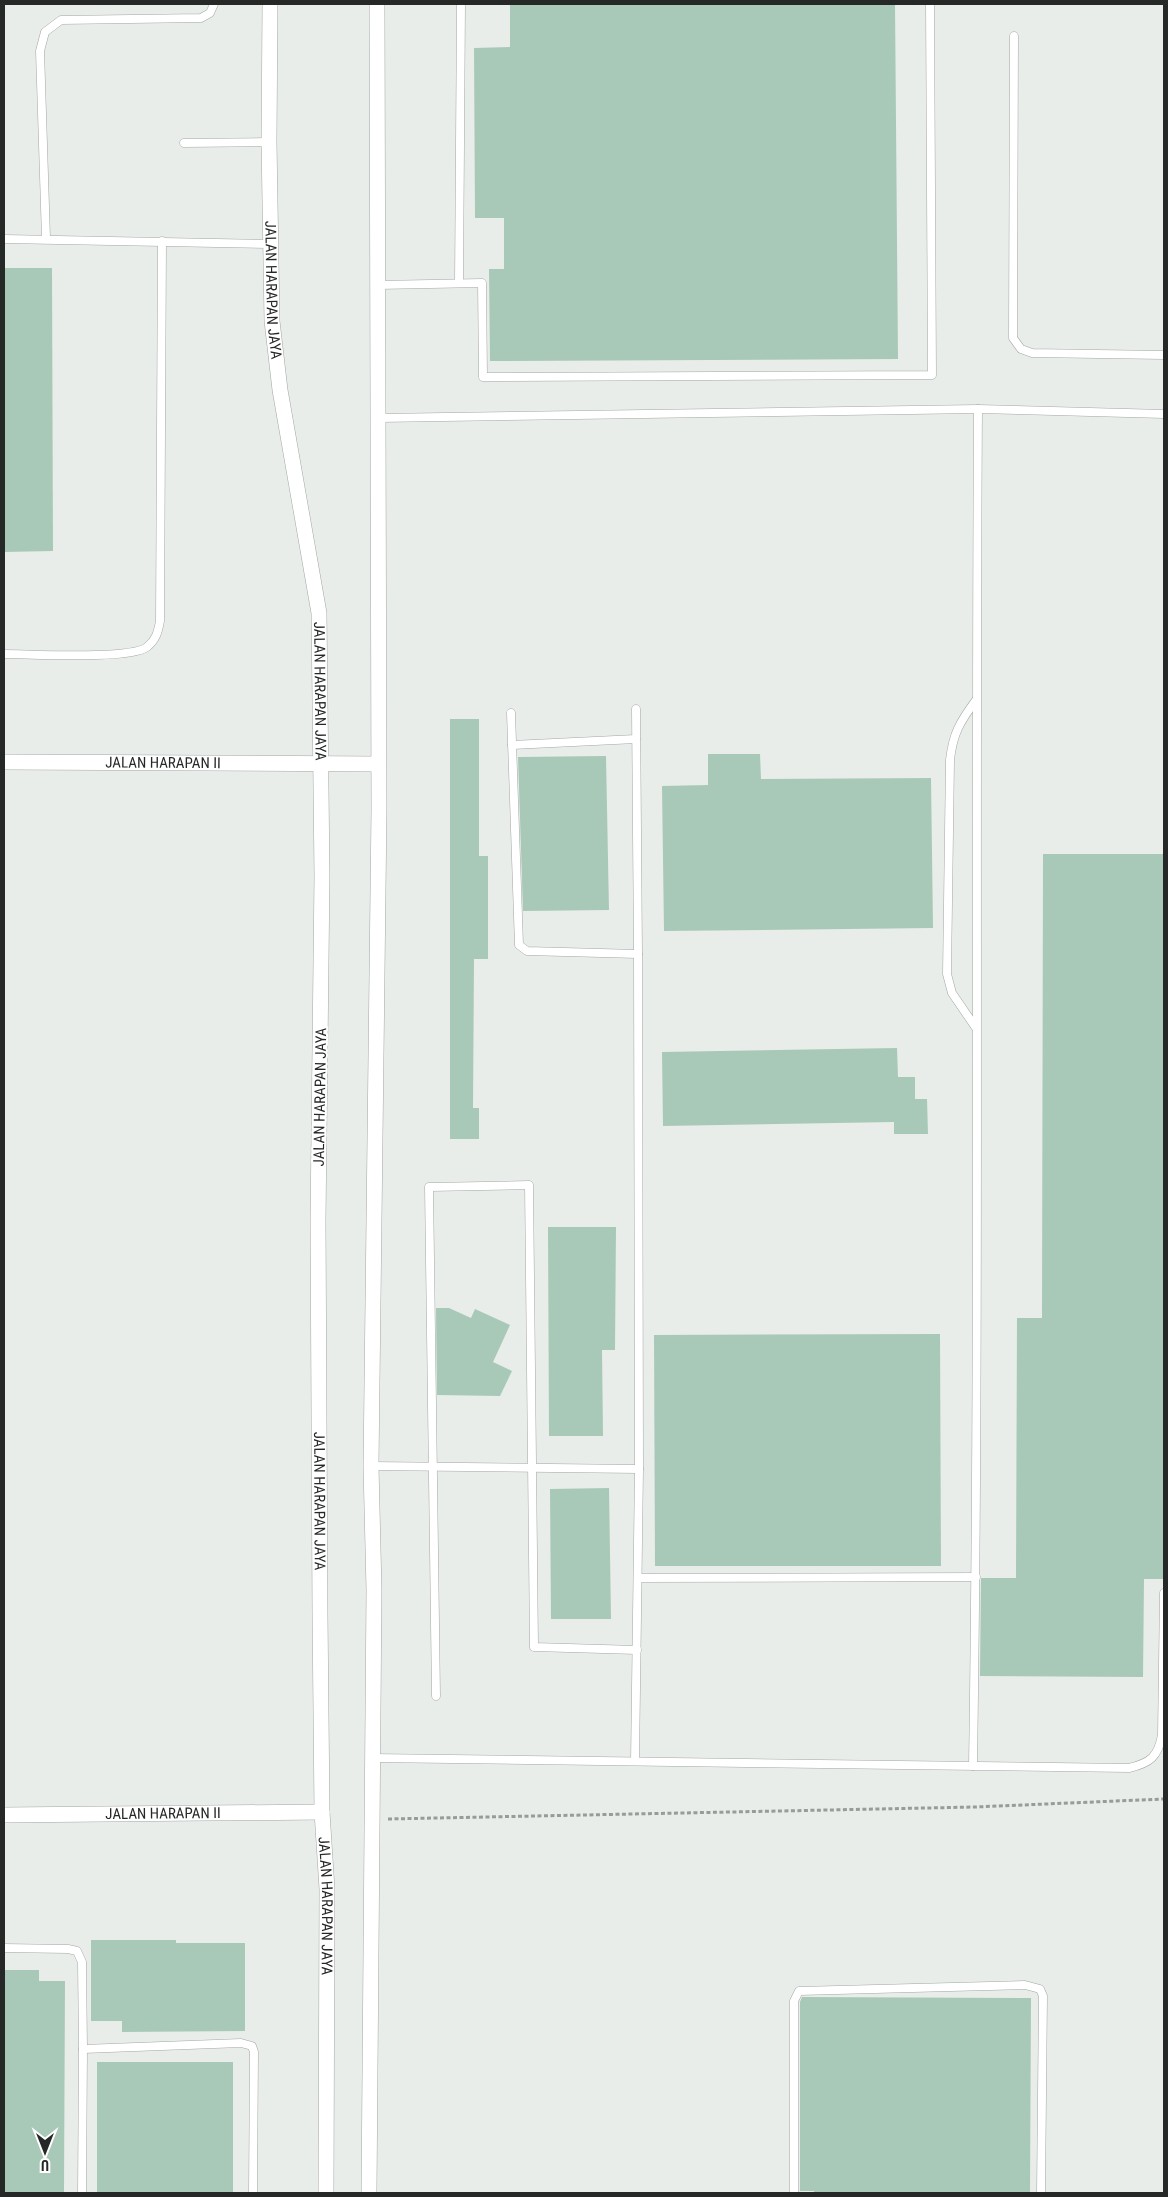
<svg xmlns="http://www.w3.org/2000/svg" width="1168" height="2197" viewBox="0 0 1168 2197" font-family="'Roboto Condensed',sans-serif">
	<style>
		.building { fill: #a8c9b7 }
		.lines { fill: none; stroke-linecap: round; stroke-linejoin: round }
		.service-casing { stroke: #a3a7a5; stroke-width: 9 }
		.minor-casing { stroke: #a3a7a5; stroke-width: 16 }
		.path { stroke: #979b99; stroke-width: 3; stroke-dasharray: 4 2.5; stroke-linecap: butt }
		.service { stroke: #fff; stroke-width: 8 }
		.minor { stroke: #fff; stroke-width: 15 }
		.labels { text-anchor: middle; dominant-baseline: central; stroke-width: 4; stroke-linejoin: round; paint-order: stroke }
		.street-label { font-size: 15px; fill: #262827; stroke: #fff }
	</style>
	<rect width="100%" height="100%" fill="#e8edea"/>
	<!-- building -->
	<g class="building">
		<polygon points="510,4 895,4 898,359 490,361 489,269 504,269 504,218 475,218 474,48 510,47"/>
		<polygon points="4,268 52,268 53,551 4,552"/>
		<polygon points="450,719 479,719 479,856 488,856 488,959 474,959 473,1108 479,1108 479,1139 450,1139"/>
		<polygon points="708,754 760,754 761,779 931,778 933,928 664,931 662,786 708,785"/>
		<polygon points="606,756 609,910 523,911 518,757"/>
		<polygon points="1043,854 1164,854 1164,1579 1144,1579 1143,1677 980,1676 981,1578 1016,1578 1017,1318 1042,1318"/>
		<polygon points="897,1048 898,1077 915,1077 915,1099 927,1099 928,1134 894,1134 894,1122 663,1126 662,1052"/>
		<polygon points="548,1227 616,1227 615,1350 602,1350 603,1436 549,1436"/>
		<polygon points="436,1308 449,1308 471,1318 475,1309 510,1325 493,1362 512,1371 500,1396 437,1395"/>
		<polygon points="940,1334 941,1566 655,1566 654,1335"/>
		<polygon points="609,1488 611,1619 551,1619 550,1489"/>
		<polygon points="91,1940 176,1940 176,1943 245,1943 245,2031 122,2032 122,2021 91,2021"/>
		<polygon points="4,1970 39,1970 39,1981 65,1981 64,2193 4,2193"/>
		<polygon points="802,1997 1031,1998 1030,2193 814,2193 814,2191 800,2191 800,2002"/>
		<rect x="97" y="2062" width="136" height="131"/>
	</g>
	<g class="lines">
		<!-- service casing -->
		<g class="service-casing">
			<g id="service">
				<polyline points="1014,36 1013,338 1021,349 1032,353 1164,355"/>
				<polyline points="184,143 269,142"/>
				<polyline points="46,238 40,51 45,32 61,20 201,18 210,13 214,4"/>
				<polyline points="4,239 270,244"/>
				<polyline points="459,283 461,4"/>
				<polyline points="378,285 482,283 483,377 932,375 930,4"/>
				<polyline points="379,418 978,409 1164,414"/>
				<path d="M4,654C30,654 130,660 147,647C156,640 158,632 160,621L162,241"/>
				<path d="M976,700C960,722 953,733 950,760L947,974L952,993L976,1028"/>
				<polyline points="511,713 519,945 527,951 638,954 636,709"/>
				<polyline points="512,745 636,739"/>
				<polyline points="371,1466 639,1469"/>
				<polyline points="639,1578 976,1577"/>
				<polyline points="436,1696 429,1187 529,1185 534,1647 637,1650"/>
				<path d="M372,1758L1129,1768C1150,1763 1158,1757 1162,1735L1164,1593"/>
				<polyline points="635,1761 639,1469 638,954"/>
				<path d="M973,1766C980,1314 975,862 978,409"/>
				<polyline points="4,1948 68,1949 77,1951 82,1962 83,2049 241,2043 252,2046 254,2052 253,2193"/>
				<polyline points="82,2193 83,2049"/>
				<polyline points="794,2193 794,2001 799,1991 1025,1985 1040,1989 1043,1996 1041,2193"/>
			</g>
		</g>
		<!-- minor casing -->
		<g class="minor-casing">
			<g id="minor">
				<path id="s1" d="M270,4L269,142L272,321L280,390L319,613L322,876L318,1220L320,1614L322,1812L327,1889L326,2193"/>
				<path id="s2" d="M4,762L378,764"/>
				<path id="s3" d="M4,1815L322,1812"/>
				<polyline points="369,2193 374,1590 371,1466 379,810 377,4"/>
			</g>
		</g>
		<!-- path -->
		<polyline class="path" points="388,1819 975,1807 1164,1799"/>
		<!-- service -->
		<use href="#service" class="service"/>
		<!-- minor -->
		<use href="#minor" class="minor"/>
	</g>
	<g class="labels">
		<!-- street labels -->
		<g class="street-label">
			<text stroke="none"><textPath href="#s1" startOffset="286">JALAN HARAPAN JAYA</textPath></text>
			<text stroke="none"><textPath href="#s1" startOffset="691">JALAN HARAPAN JAYA</textPath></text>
			<text stroke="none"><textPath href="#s2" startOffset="159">JALAN HARAPAN II</textPath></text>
			<text transform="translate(320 1097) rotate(-89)">JALAN HARAPAN JAYA</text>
			<text stroke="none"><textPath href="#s1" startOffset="1501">JALAN HARAPAN JAYA</textPath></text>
			<text stroke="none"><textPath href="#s3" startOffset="159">JALAN HARAPAN II</textPath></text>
			<text stroke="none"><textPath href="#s1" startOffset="1906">JALAN HARAPAN JAYA</textPath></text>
		</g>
	</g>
	<!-- border -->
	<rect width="1168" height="2197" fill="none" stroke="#262827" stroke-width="10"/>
	<!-- north arrow -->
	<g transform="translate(45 2152) rotate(180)" stroke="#ffffff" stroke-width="4" paint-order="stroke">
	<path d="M0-4L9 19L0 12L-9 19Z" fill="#262827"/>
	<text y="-8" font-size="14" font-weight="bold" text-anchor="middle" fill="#262827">U</text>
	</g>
</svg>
